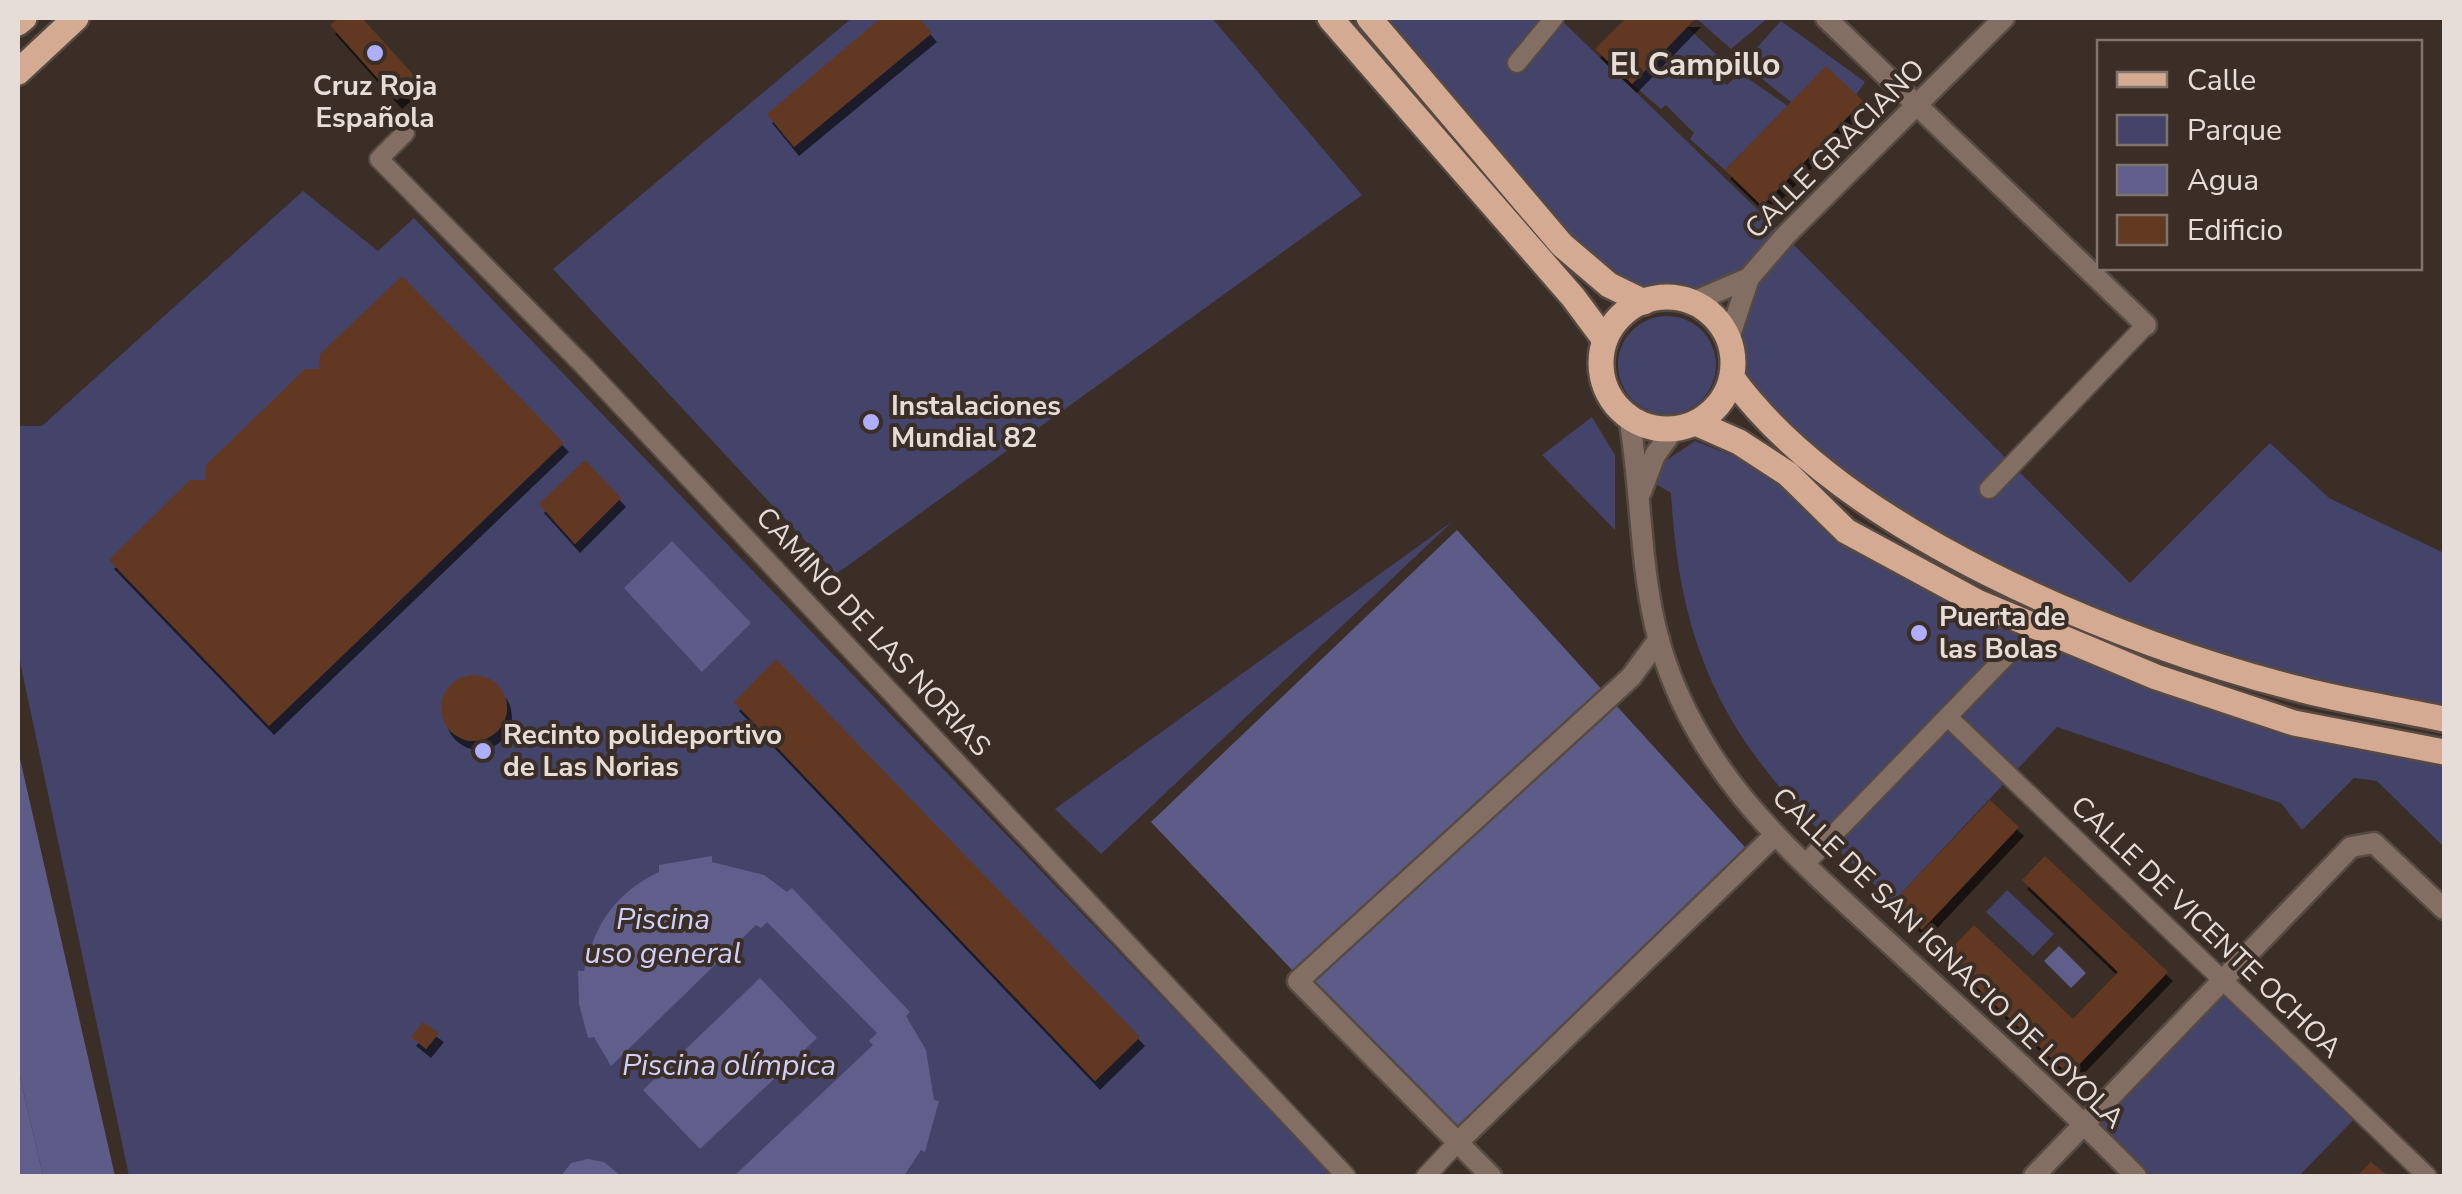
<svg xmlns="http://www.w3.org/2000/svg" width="2462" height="1194" viewBox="0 0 2462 1194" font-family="'Nunito Sans',sans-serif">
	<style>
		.green { fill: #444369 }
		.forest { fill: #5d5c88 }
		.water { fill: #605f8b }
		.building { fill: #623921; filter: url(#shadow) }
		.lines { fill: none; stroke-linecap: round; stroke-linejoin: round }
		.pedestrian-casing { stroke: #564a43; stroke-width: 22 }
		.minor-casing { stroke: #564a43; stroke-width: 25 }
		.primary-casing { stroke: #564a43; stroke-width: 30 }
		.pedestrian { stroke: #836e63; stroke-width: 18 }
		.minor { stroke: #836e63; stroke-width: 20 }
		.primary { stroke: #d4aa93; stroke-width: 25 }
		.poi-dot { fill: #afaefa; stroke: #3b2e27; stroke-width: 4 }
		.labels { text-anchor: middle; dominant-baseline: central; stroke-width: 8; stroke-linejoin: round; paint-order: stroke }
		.poi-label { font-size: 28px; font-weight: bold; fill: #e6ddd9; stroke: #3b2e27; text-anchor: start }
		.street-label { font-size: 28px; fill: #e6ddd9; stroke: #3b2e27 }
		.water-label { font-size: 30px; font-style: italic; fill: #cfd0fb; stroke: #3b2e27 }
		.quarter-label { font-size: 32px; font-weight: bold; fill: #e6ddd9; stroke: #3b2e27 }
	</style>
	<defs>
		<filter id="shadow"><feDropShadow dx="5" dy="9" stdDeviation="0" flood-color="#0009"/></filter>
	</defs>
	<rect width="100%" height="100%" fill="#3b2e27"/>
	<!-- green -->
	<g class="green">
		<polygon points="852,18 1212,18 1362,195 836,574 553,269"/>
		<polygon points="1369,18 1559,18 1785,236 2130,583 2270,443 2329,498 2444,553 2444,719 2170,649 1863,504 1732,378 1729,338 1748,280 1693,302 1669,297 1644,302 1609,285"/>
		<polygon points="1696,18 1768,18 1731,49"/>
		<polygon points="1781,21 1865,82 1856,95 1791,102 1751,70 1752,53"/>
		<polygon points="1687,27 1721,59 1711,71 1727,85 1740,73 1788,106 1725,170 1690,139 1694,133 1666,105 1661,109 1632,84"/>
		<polygon points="303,191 378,251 414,218 1334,1176 129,1176 18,652 18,426 42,426"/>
		<circle cx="1667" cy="365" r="49"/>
		<polygon points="1592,417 1615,455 1615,530 1542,455"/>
		<path d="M1695,441L1749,462L1846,531L2156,677L2444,752V847L2377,781L2354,778L2302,830L2281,803L2057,727L1893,902C1753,772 1682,692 1671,493L1654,483L1664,462Z"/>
		<polygon points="1453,521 1101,854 1055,809"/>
		<polygon points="2007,890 2054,934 2033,956 1986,912"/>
		<polygon points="2222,980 2360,1113 2299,1176 2137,1176 2085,1124"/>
	</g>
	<!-- forest -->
	<g class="forest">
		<polygon points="1457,530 1753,856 1457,1143 1151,822"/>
		<polygon points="672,541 751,623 702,672 624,588"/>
		<polygon points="18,750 115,1176 43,1176 18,1068"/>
	</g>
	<!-- water -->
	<g class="water">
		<path d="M712,856V862L764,875L787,892L792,888L910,1012L906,1016L926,1050L934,1100L939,1101L925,1152L921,1150L904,1176H734L873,1045L869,1041L877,1033L767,922L761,928L756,925L611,1066L594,1037L588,1038L579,1004L578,971H584C595,924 615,893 659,872V865Z"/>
		<polygon points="2059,946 2086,973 2071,988 2044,961"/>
		<polygon points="760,978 817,1038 700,1149 643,1090"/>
		<polygon points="18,1068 43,1176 18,1176"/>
		<polygon points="588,1159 604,1162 621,1176 561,1176 571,1163"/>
	</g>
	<!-- building -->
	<g class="building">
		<polygon points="339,18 362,18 419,81 397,100 330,25"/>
		<polygon points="881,18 919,18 932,33 794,147 767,114"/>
		<polygon points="1626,18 1696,18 1632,84 1595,49"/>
		<polygon points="1826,66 1863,101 1762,206 1725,170"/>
		<polygon points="402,276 564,443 269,726 109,560 190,480 205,480 206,465 305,369 319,369 320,354"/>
		<polygon points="585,460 621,498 575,544 539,504"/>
		<polygon points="776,659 1140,1037 1095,1081 734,702"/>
		<circle cx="474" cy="708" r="33"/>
		<polygon points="1990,800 2019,827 1922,930 1893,902"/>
		<polygon points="2045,856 2168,972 2069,1075 1944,956 1974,925 2073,1019 2118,972 2022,880"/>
		<polygon points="423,1022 439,1033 426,1049 411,1037"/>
		<polygon points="2371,1162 2388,1176 2357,1176"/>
	</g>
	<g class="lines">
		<!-- pedestrian casing -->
		<g class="pedestrian-casing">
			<g id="pedestrian">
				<polyline points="1517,63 1554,18"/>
				<polyline points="405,133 379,159 583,365 1346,1176"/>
				<polyline points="1989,489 2146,325"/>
				<polyline points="1948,717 2427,1176"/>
				<polyline points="1805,864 2011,651"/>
				<polyline points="1426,1176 1457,1143"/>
			</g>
		</g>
		<!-- minor casing -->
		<g class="minor-casing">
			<g id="minor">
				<polyline points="1826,18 2146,325"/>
				<polyline points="1693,302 1749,278"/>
				<polyline points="1729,338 1749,278 1785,236 2004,18"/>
				<path d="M1629,417C1642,491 1639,568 1659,641C1698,779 1800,860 1900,953C1980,1027 2060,1099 2136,1176"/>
				<polyline points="1641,492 1655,455 1674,429"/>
				<polyline points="1457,1143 1773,837"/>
				<polyline points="1491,1176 1298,981 1631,677 1659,639"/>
				<polyline points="2034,1176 2351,847 2374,843 2444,909"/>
			</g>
		</g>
		<!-- primary casing -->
		<g class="primary-casing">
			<g id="primary">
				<polyline points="1330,18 1573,297 1605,340"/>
				<polyline points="1369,18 1562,245 1609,285 1644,302"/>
				<polyline points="18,23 24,18"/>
				<polyline points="18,72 76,18"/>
				<circle cx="1667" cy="363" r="66"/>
				<path d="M1732,378C1846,533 2119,644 2303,690C2349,702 2397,709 2444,719"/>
				<polyline points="1696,423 1739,442 1788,474 1846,531 1977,602 2156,677 2294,723 2444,752"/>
			</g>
		</g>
		<!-- pedestrian -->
		<use href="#pedestrian" class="pedestrian"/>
		<!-- minor -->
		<use href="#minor" class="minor"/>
		<!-- primary -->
		<use href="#primary" class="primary"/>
	</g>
	<!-- markers -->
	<g class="poi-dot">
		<circle cx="375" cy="53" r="10"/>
		<circle cx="871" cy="422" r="10"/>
		<circle cx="1919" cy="633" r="10"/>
		<circle cx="483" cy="751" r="10"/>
	</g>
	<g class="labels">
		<!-- poi labels -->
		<g class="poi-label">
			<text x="375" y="86" text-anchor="middle">Cruz Roja<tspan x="375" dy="32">Española</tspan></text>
			<text x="891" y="406">Instalaciones<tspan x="891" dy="32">Mundial 82</tspan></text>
			<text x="1939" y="617">Puerta de<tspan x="1939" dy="32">las Bolas</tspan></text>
			<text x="503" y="735">Recinto polideportivo<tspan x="503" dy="32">de Las Norias</tspan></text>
		</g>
		<!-- street labels -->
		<g class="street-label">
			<text transform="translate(1835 149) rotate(-45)">CALLE GRACIANO</text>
			<text transform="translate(873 632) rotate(47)">CAMINO DE LAS NORIAS</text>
			<text transform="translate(2206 927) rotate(44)">CALLE DE VICENTE OCHOA</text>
			<text transform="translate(1948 958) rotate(44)">CALLE DE SAN IGNACIO DE LOYOLA</text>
		</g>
		<!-- water labels -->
		<g class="water-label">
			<text x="663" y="919">Piscina<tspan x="663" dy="34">uso general</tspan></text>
			<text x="729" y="1065">Piscina olímpica</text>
		</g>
		<!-- quarter labels -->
		<g class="quarter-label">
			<text x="1695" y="64">El Campillo</text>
		</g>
	</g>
	<!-- border -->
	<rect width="2462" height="1194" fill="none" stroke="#e6ddd9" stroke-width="40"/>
	<!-- legend -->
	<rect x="2097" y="40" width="325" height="230" fill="#3b2e27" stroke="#7f746e" stroke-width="2.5"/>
	<rect x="2117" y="72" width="50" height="15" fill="#d4aa93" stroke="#7f746e" stroke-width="2.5"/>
	<text x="2187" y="90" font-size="30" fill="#e6ddd9">Calle</text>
	<rect x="2117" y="115" width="50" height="30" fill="#444369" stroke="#7f746e" stroke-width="2.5"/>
	<text x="2187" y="140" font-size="30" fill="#e6ddd9">Parque</text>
	<rect x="2117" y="165" width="50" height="30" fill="#605f8b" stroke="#7f746e" stroke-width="2.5"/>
	<text x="2187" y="190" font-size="30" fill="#e6ddd9">Agua</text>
	<rect x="2117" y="215" width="50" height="30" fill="#623921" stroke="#7f746e" stroke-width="2.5"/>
	<text x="2187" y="240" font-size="30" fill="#e6ddd9">Edificio</text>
</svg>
